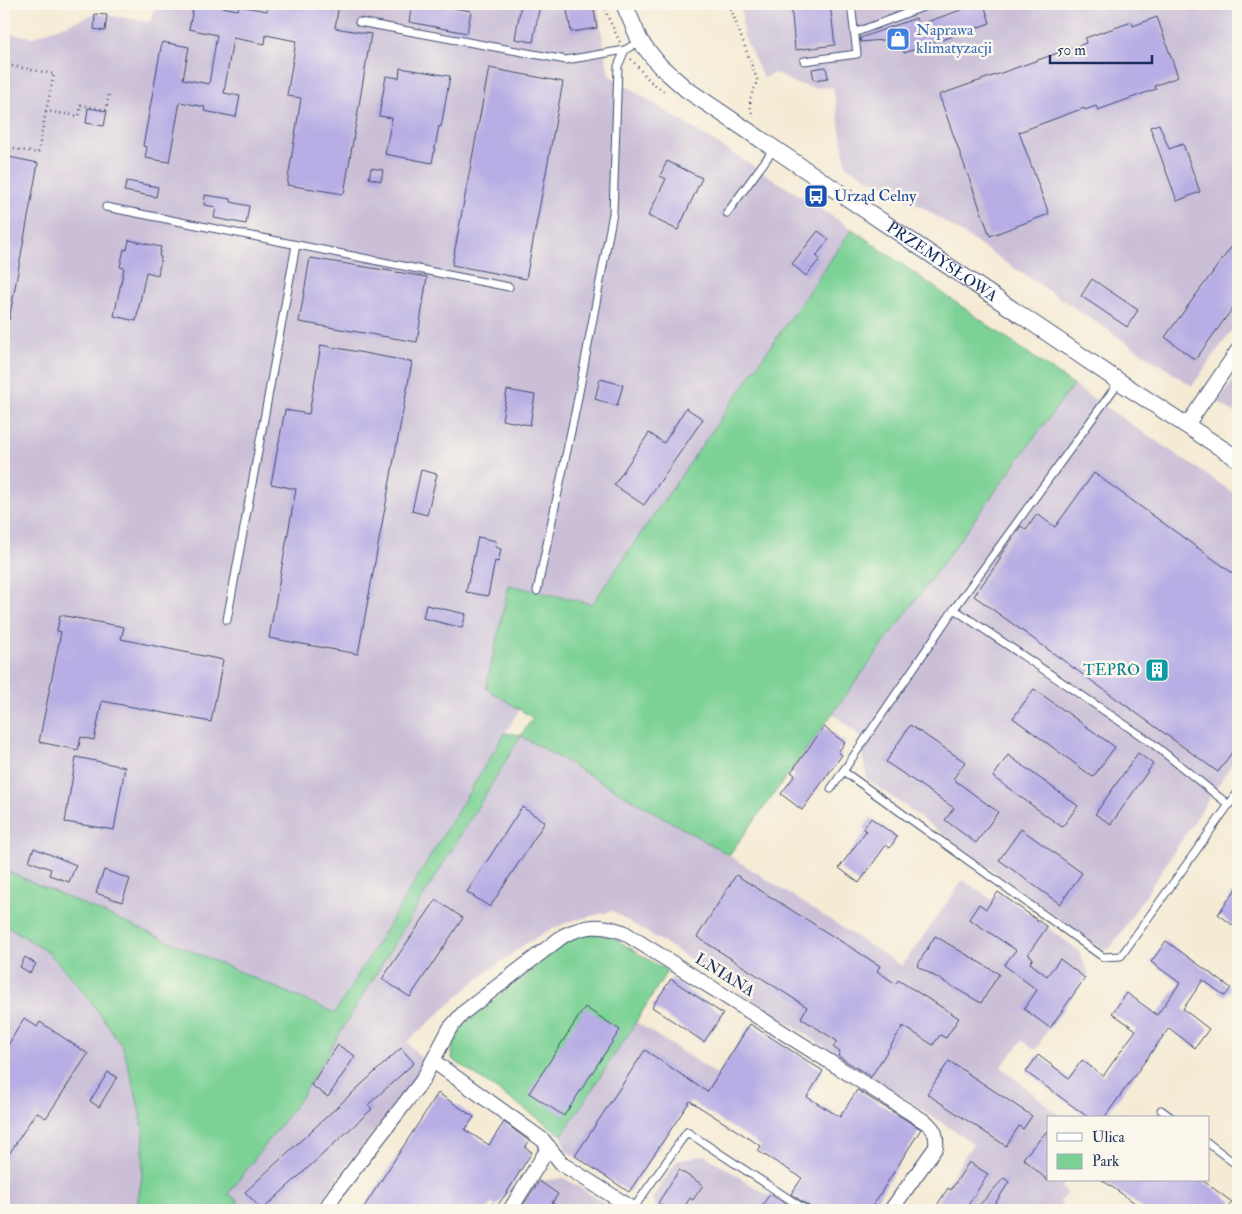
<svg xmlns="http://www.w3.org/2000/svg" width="1242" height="1214" viewBox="0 0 1242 1214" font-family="'IM FELL Double Pica',serif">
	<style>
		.industrial { fill: #cabfd7 }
		.green { fill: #7bd195; stroke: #4b807a }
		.building { fill: #b8ade4 }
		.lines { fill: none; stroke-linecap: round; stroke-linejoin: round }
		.service-casing { stroke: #3c4b70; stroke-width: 9 }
		.minor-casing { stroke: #3c4b70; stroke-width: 16 }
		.tertiary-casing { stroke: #3c4b70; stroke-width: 18 }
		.path { stroke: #3c4b70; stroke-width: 2.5; stroke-dasharray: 1 4; stroke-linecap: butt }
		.service { stroke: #fff; stroke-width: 7 }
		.minor { stroke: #fff; stroke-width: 14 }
		.tertiary { stroke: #fff; stroke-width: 16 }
		.labels { text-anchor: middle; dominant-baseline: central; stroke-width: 5; stroke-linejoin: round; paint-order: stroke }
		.shop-label { font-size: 16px; fill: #366cbe; stroke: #fbf7ec; text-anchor: start }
		.transit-label { font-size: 16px; fill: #164399; stroke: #fbf7ec; text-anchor: start }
		.street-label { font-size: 16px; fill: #1b2f5e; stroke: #fbf7ec }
		.culture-label { font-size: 16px; fill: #0d838f; stroke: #fbf7ec; text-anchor: end }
	</style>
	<rect width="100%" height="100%" fill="#fbf7ec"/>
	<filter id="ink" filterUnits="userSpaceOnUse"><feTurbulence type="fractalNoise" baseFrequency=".02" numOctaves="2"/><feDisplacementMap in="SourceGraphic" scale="10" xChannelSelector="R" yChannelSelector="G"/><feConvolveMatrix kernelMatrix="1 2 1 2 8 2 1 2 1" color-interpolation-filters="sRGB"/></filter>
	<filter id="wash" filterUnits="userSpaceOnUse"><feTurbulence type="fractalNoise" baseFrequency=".0096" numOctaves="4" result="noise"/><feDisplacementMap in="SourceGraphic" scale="20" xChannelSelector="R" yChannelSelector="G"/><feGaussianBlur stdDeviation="1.12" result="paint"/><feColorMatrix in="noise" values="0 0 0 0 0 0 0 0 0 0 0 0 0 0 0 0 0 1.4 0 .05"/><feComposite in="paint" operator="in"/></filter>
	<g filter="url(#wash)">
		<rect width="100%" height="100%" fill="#f5ebd5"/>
		<!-- industrial -->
		<g class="industrial">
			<polygon points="161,4 597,4 609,75 852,229 592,604 487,688 520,709 335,1013 4,870 4,33 33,37 95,14 94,28 107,15 150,22 153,12"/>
			<polygon points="741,4 1238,4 1238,322 1192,386 924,208 846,166 833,87 814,88 794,83 775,73 763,78 743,34"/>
			<polygon points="1238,374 1238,415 1218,402"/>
			<polygon points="1073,385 1238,496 1238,755 1110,949 1101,949 867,779 862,755 869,743 832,713"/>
			<polygon points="521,735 738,861 902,966 963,880 992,900 998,892 1078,950 1089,973 1047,1031 1036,1050 1022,1041 1001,1067 1063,1118 1048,1118 1048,1180 1067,1180 1062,1188 1068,1193 1059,1202 1069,1210 931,1210 973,1143 679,952 612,911 571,921 545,932 524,945 473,983 407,1042 423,1060 421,1074 343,1170 317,1210 228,1210 238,1201 228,1194 298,1102"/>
			<polygon points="5,924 50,954 77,984 103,1018 123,1049 136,1094 144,1133 142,1176 136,1210 4,1210"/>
			<polygon points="636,1022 718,1075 698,1106 690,1101 629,1192 565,1150 562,1135"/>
			<polygon points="705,1155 790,1210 658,1210 652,1199 677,1161"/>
			<polygon points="564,1178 616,1210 520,1210 539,1181"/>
		</g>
		<!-- green -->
		<g class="green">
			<polygon points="852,229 1073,385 729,855 521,736 298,1102 228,1194 239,1201 228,1210 136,1210 142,1176 144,1133 136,1094 123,1048 103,1018 77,984 50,954 5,924 4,925 4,870 335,1013 505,733 521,735 533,718 486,688 509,585 592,604"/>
			<polygon points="587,932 612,937 667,971 636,1022 562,1135 452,1059 453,1036 467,1022 569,939"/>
		</g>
		<g id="blocks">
			<!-- building -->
			<g class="building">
				<polygon points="194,4 206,4 238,10 239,6 267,11 268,4 339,4 335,28 371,34 344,194 287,185 301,98 287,96 296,41 266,35 265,44 233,38 224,93 240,96 236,117 204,111 205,107 180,102 169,162 145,158 147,147 143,146 162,42 189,47 183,79 209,84 217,35 189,29"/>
				<polygon points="412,4 433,4 471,11 467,33 409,22"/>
				<polygon points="521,4 540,4 533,42 515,39"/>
				<polygon points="566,4 593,4 597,28 571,32"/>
				<polygon points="791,4 830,4 835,45 795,50"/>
				<polygon points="978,4 984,4 990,23 904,53 903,38 861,42 860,38 916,18 918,25"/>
				<polygon points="95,14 107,15 105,31 94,29"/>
				<polygon points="1157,17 1178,77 1154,86 1156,89 1098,110 1096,106 1085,110 1084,108 1019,132 1049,214 990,236 939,95 1086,43 1085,38 1132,22 1133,26"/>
				<polygon points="826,67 828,78 814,80 812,69"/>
				<polygon points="400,68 450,76 441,127 439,126 432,163 385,154 392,118 379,116 386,76 399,78"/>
				<polygon points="489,68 563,82 526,279 452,265"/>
				<polygon points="88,108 107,111 104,126 86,123"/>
				<polygon points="1159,124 1169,149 1183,144 1200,192 1177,201 1150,127"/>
				<polygon points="4,156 38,163 9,320 4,320"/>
				<polygon points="667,161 702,178 678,230 648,216 666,179 660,176"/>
				<polygon points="371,168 383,170 381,181 369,178"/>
				<polygon points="127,181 158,187 156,197 124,191"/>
				<polygon points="205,195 231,199 231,202 249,206 246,224 214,218 216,207 204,205"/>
				<polygon points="818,231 829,239 816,256 820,259 806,276 792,264"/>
				<polygon points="1238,238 1238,301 1195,360 1165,337"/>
				<polygon points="129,240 161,247 159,256 161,257 158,275 146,272 136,321 114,316 124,268 120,267 124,249 127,250"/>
				<polygon points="310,258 427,277 417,342 299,322"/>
				<polygon points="1092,279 1138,310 1127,327 1081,296"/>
				<polygon points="321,345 412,362 358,654 269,638 296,489 271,484 285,410 309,414"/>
				<polygon points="600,379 623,385 617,406 595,399"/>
				<polygon points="507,390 535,395 530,425 502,420"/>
				<polygon points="686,408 703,419 644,505 614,485 649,433 664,443"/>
				<polygon points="421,470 437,474 427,515 412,511"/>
				<polygon points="1094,473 1238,577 1238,744 1218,772 974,596 1001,558 999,557 1021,526 1026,530 1037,514 1055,527"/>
				<polygon points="478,537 496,541 495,547 501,549 498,562 495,561 488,596 466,592"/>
				<polygon points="426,605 466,614 462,628 423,618"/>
				<polygon points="60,615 124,627 121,639 223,660 211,722 102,701 94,740 81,737 78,750 39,742 61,632 57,631"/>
				<polygon points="1034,689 1115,747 1093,777 1013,718"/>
				<polygon points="910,725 965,762 953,779 998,812 976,843 945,820 954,808 886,762"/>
				<polygon points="824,727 845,743 838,752 842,755 802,810 781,794 795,775 791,772"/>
				<polygon points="1138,753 1153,764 1111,824 1095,814"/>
				<polygon points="1008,755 1078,806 1062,827 993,777"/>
				<polygon points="76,757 125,767 114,830 65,822"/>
				<polygon points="522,807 545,822 490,907 467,892"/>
				<polygon points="871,818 897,837 890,848 886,845 859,883 839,868 866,831 863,829"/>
				<polygon points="1021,829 1082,873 1060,904 999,860"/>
				<polygon points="34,848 76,865 69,882 49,875 51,869 29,861"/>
				<polygon points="104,870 130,879 122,902 96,893"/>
				<polygon points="736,875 880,966 877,971 896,984 898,980 959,1018 946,1038 940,1035 933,1045 903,1026 871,1077 838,1056 840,1052 833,1047 837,1041 801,1018 807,1007 697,937"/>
				<polygon points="1238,886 1238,929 1218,914"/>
				<polygon points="998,892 1047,927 1028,954 1033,958 1030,963 1047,976 1060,959 1085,978 1050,1028 1024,1009 1037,990 1004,965 1016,950 969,919 979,904 986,909"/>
				<polygon points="436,900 463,918 410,997 382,979"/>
				<polygon points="935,936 999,974 981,1003 917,966"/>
				<polygon points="1166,941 1231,988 1225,996 1203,980 1183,1009 1209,1029 1195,1048 1169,1028 1104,1118 1089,1118 1026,1072 1038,1055 1069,1078 1082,1060 1103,1076 1136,1030 1112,1013 1127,993 1157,1015 1180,983 1151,962"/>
				<polygon points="25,957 36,964 30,973 20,967"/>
				<polygon points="671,979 723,1014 704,1042 652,1007"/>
				<polygon points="585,1007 620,1030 564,1116 529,1093"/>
				<polygon points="24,1018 37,1027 40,1022 88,1054 46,1118 36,1112 4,1162 4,1052"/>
				<polygon points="750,1024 823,1071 807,1097 840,1117 857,1090 921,1129 870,1210 811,1210 809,1206 791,1194 802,1178 758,1151 761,1146 690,1101 629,1192 575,1156 645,1050 707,1092"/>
				<polygon points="338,1045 355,1056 328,1097 311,1085"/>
				<polygon points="401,1048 414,1063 368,1105 372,1109 262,1210 245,1192"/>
				<polygon points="949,1061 1032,1116 1023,1129 1019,1126 1006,1146 927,1094"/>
				<polygon points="108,1072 117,1077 99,1107 90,1101"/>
				<polygon points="438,1093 474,1117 465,1130 489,1145 504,1122 529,1141 525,1148 532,1152 506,1194 497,1206 492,1203 487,1210 362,1210"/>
				<polygon points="1048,1130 1048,1181 1023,1158"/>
				<polygon points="969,1162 988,1174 965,1210 934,1210 948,1188 951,1190"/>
				<polygon points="679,1170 703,1185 693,1200 690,1198 682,1210 668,1210 658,1203"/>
				<polygon points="1004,1178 1009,1182 991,1210 975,1210"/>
				<polygon points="1102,1180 1202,1180 1232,1202 1226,1210 1145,1210"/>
				<polygon points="539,1181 558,1194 552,1203 564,1210 520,1210"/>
				<polygon points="770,1194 785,1203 797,1210 759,1210"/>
			</g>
		</g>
	</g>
	<g filter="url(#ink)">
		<use href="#blocks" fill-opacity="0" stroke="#3c4b70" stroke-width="1"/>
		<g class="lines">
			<!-- service casing -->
			<g class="service-casing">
				<g id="service">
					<polyline points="359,22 566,60 625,50"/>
					<polyline points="854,33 931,4"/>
					<polyline points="804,61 857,54 851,4"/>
					<polyline points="106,207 509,287"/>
					<polyline points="727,213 774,149"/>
					<polyline points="537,591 576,408 613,213 618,66 625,50 640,41"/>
					<polyline points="954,609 1152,743 1229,805"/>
					<polyline points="227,620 296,245"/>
					<polyline points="843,771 1103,957 1121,956 1238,792"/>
					<polyline points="831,789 954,609 1119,382"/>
					<polyline points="1161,1110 1172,1118"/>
					<polyline points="1208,1143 1238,1166"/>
					<polyline points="633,1209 687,1132 806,1210"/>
				</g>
			</g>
			<!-- minor casing -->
			<g class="minor-casing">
				<g id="minor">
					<polyline points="1187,425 1238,350"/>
					<polyline points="433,1061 543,1140 562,1164 635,1210"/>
					<path d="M325,1210L335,1194L422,1081L450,1028L464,1012L563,936C585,925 600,924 623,932L927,1123C935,1130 937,1135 936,1147L891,1210"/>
					<polyline points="510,1210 549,1147"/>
				</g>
			</g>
			<!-- tertiary casing -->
			<g class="tertiary-casing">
				<g id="tertiary">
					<path id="s1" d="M624,4L640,41L660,66L686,89L1120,382L1238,459"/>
				</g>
			</g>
			<!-- path -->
			<g class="path">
				<polyline points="605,4 607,15 620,42"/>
				<path d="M729,4L758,82C750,95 748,101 753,117"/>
				<polyline points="631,59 650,81 666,93"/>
				<polyline points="7,65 54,74 46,111 79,116 81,105 106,110 109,93"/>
				<polyline points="4,147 38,153 46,111"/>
			</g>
			<!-- service -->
			<use href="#service" class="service"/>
			<!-- minor -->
			<use href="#minor" class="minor"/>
			<!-- tertiary -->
			<use href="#tertiary" class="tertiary"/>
		</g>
	</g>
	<!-- icons -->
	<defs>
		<g id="shop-square" transform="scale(1.25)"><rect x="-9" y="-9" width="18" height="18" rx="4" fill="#3f7fe0" stroke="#fbf7ec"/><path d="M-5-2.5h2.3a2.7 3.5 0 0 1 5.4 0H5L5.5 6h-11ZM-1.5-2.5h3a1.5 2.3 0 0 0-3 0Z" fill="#fff"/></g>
		<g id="bus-square" transform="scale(1.25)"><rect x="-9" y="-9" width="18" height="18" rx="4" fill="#1a4fb4" stroke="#fbf7ec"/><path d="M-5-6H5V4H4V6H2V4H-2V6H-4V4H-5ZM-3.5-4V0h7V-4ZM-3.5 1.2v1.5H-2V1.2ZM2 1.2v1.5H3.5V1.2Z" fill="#fff"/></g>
		<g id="building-square" transform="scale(1.25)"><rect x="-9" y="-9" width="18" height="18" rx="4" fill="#0f9aa8" stroke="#fbf7ec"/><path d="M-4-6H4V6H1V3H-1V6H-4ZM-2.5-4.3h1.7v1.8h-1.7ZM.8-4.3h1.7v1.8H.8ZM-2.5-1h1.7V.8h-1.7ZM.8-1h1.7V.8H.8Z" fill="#fff"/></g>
	</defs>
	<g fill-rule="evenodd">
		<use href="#shop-square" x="898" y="39"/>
		<use href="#bus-square" x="816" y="196"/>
		<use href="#building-square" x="1157" y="670"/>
	</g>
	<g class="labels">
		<!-- shop labels -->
		<g class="shop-label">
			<text x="916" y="30">Naprawa<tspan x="916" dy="18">klimatyzacji</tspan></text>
		</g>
		<!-- transit labels -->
		<g class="transit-label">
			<text x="834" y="196">Urząd Celny</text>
		</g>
		<!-- street labels -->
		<g class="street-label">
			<text stroke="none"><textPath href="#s1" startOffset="416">PRZEMYSŁOWA</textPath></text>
			<text transform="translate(725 975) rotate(32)">LNIANA</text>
		</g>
		<!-- culture labels -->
		<g class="culture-label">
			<text x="1140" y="670">TEPRO</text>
		</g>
	</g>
	<!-- margin -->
	<rect width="1242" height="1214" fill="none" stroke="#fbf7ec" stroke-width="20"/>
	<!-- legend -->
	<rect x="1047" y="1116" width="162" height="65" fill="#fbf7ec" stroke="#a1a7b3"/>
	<rect x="1057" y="1133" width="25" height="8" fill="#ffffff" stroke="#a1a7b3"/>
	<text x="1092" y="1142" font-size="15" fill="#1b2f5e">Ulica</text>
	<rect x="1057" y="1154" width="25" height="15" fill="#7bd195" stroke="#a1a7b3"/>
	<text x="1092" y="1166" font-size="15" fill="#1b2f5e">Park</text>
	<!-- scale -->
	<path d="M1050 55v8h102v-8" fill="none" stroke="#1b2f5e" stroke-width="2.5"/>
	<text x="1057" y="55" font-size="15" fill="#1b2f5e" stroke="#fbf7ec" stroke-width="4" paint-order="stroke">50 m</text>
</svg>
